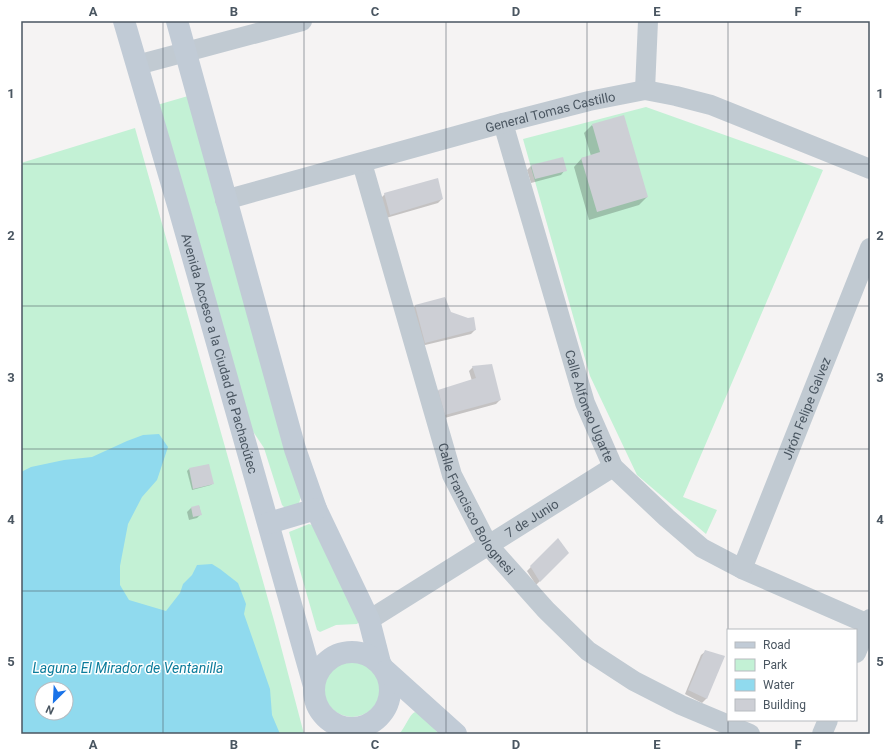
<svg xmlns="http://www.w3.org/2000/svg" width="891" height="755" viewBox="0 0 891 755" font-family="Roboto,sans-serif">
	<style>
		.green { fill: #c3f1d5; fill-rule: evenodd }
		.water { fill: #90daee; fill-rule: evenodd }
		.shadow { fill: #0003 }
		.building { fill: #cdcfd5 }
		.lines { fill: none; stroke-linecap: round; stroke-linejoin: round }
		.street { stroke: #c1cad2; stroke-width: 20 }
		.secondary { stroke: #c1cbd6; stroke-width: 22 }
		.grid { fill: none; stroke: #4a5661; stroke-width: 1; stroke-opacity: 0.55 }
		.labels { text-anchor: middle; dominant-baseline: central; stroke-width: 3; stroke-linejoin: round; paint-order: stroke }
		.street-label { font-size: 13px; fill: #4a5661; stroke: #fff }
		.water-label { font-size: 14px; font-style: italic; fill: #0c7c9b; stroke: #fff }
		.neatline { fill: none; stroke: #4a5661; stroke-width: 1.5 }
		.grid-label { font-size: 13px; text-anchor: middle; font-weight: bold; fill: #4a5661 }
	</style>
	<rect width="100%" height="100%" fill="#f5f3f3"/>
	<!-- green -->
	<g class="green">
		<polygon points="188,96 301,497 298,506 285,508 282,505 264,448 250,427 157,105"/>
		<polygon points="646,107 823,170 683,497 717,510 706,534 637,475 590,376 523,139"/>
		<path d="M135,128L275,624L304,734H21V163ZM42,689H66V713H42Z"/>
		<polygon points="309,524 312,525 359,622 357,624 336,625 320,632 317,630 289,532"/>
		<circle cx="352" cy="689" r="28"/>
		<path d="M415,712L421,714L439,734H399C405,728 409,715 415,712Z"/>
	</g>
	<!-- water -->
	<path class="water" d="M159,434L168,447L157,480L142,497L128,524L120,566V585L129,600L166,611L180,593L183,584L192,575L197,565L212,564L220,569L238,583L246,604L244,614L270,689L272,715L280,734H21V472L31,467L64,460L92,457L127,441L143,435ZM42,689H66V713H42Z"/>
	<!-- shadow -->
	<g class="shadow">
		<polygon points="592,125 647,197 639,205 589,220 574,167 582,158 591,156 584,133"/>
		<polygon points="531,166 565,170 561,175 531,183 527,170"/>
		<polygon points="385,194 442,199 438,203 386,218 381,198"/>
		<polygon points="415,306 450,313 475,330 471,334 421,346 411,310"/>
		<polygon points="473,367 500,400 496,404 441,419 434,395 438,391 472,381 469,371"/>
		<polygon points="189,469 213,483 211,485 192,490 187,471"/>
		<polygon points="199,506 201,514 197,518 189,520 187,512 191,508"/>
		<polygon points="558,539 568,553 536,585 527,571"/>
		<polygon points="706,651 723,657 706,699 702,703 685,694 701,655"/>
	</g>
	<!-- building -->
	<g class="building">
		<polygon points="624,115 648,197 597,212 581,158 600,152 592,124"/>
		<polygon points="563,157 567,171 535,179 531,165"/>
		<polygon points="438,178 443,199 390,215 384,193"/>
		<polygon points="445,297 451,312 468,318 474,317 476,330 425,343 415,305"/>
		<polygon points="492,364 501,400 445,415 438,390 476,378 472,366"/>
		<polygon points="209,464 214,484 193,489 189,468"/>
		<polygon points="199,505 202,515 193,517 191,507"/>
		<polygon points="558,538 569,553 540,582 530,566"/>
		<polygon points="705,650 725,656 707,699 688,690"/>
	</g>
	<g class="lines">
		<!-- street -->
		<g class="street">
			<polyline points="137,65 302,21"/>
			<polyline points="645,90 648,21"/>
			<path id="s1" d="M503,123L585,403L613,467L667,518L702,548L742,569L868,624"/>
			<path id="s2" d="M362,163L452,475L488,545L546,610L588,651L634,681L681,705L750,734"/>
			<path id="s3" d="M225,200L503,123L589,101L645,90L676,96L711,105L870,169"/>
			<path id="s4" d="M742,569L870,248"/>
			<path id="s5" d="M369,620L613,467"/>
			<polyline points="856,653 870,619"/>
			<polyline points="822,734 828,720"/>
		</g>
		<!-- secondary -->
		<g class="secondary">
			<path id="s6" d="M124,21L180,212L314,686"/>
			<polyline points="177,21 295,449 316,509 369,620 380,663"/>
			<polyline points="269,523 316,509"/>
			<circle cx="352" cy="690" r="38"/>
			<polyline points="386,671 456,734"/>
		</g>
	</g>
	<!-- grid -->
	<path class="grid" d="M163,21V734M304,21V734M446,21V734M587,21V734M728,21V734M21,164H870M21,306H870M21,449H870M21,591H870"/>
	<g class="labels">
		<!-- street labels -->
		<g class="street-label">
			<text stroke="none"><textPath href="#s3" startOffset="337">General Tomas Castillo</textPath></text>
			<text stroke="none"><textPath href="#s6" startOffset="346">Avenida Acceso a la Ciudad de Pachacútec</textPath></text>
			<text stroke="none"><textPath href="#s1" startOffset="296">Calle Alfonso Ugarte</textPath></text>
			<text stroke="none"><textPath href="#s4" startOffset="173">Jirón Felipe Galvez</textPath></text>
			<text stroke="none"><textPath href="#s2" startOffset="366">Calle Francisco Bolognesi</textPath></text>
			<text stroke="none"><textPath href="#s5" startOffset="192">7 de Junio</textPath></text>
		</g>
		<!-- water labels -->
		<g class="water-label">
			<text x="128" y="668">Laguna El Mirador de Ventanilla</text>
		</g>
	</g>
	<!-- border -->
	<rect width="891" height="755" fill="none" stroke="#ffffff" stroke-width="44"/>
	<!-- legend -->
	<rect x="727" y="629" width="130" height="92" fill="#ffffff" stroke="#b7bbc0"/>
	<rect x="735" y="642" width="20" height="6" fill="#c1cbd6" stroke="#b7bbc0"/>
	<text x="763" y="649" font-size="12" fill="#4a5661">Road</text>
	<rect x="735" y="659" width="20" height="12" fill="#c3f1d5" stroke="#b7bbc0"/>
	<text x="763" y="669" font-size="12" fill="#4a5661">Park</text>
	<rect x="735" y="679" width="20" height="12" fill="#90daee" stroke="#b7bbc0"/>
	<text x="763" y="689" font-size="12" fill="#4a5661">Water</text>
	<rect x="735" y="699" width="20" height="12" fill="#cdcfd5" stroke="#b7bbc0"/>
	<text x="763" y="709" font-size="12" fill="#4a5661">Building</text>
	<!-- north arrow -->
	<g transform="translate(54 701) rotate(204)"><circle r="19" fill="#ffffff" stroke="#b7bbc0"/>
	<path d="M0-3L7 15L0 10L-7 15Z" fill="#1a73e8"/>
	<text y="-6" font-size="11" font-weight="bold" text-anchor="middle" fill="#4a5661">N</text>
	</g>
	<rect x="22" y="22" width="847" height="711" class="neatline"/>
	<g class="grid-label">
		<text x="93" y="16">A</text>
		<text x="234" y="16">B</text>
		<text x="375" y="16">C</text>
		<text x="516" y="16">D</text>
		<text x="657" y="16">E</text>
		<text x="798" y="16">F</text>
		<text x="11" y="98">1</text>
		<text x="880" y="98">1</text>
		<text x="11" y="240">2</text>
		<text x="880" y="240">2</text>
		<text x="11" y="382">3</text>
		<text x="880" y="382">3</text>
		<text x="11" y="524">4</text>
		<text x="880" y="524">4</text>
		<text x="11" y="666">5</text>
		<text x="880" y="666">5</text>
		<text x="93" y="749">A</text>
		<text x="234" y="749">B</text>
		<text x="375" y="749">C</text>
		<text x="516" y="749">D</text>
		<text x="657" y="749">E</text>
		<text x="798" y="749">F</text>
	</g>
</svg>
